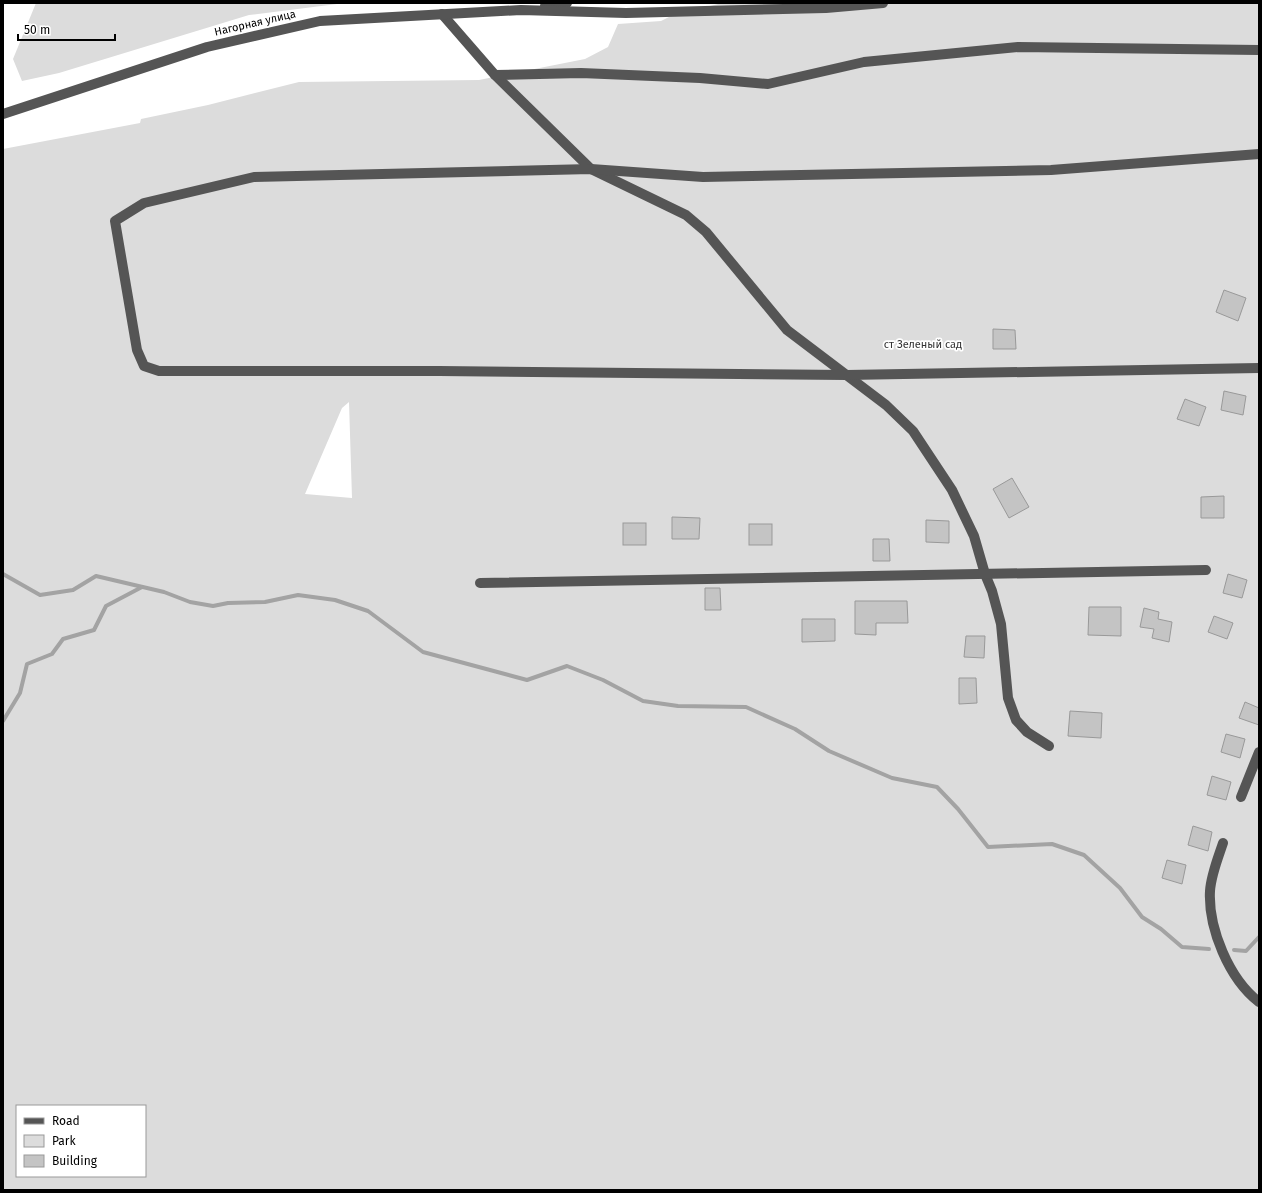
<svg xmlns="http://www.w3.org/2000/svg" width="1262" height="1193" viewBox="0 0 1262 1193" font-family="'Fira Sans',sans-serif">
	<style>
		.green { fill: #dcdcdc; fill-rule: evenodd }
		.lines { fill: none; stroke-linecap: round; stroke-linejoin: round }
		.stream { stroke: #a3a3a3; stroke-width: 4 }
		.building { fill: #c4c4c4; stroke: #999 }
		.minor { stroke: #555; stroke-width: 10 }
		.labels { text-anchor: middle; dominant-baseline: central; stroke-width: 3.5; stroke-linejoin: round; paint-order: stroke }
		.street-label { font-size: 11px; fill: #000; stroke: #fff }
		.park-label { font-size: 11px; fill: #333; stroke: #fff }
	</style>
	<rect width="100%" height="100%" fill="#fff"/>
	<!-- green -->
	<g class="green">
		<polygon points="36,3 345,3 249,15 59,73 22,81 13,59"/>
		<path d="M722,3H1259V1190H3V149L140,123L141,119L208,105L299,82L479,80L585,59L608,47L618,24L661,21L671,16ZM349,402L352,498L305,494L342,408ZM17,1106H145V1176H17Z"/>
	</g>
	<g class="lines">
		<!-- stream -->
		<g class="stream">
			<polyline points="3,574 40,595 73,590 96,576 164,592 190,602 213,606 228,603 265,602 298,595 335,600 368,611 423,652 527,680 567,666 603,680 643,701 678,706 746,707 795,729 829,751 892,778 937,787 958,809 988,847 1052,844 1084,855 1120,888 1142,917 1161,929 1182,947 1209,949"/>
			<polyline points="3,721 20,693 27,664 52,654 63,639 94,630 106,606 142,587"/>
			<polyline points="1234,950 1246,951 1259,937"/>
		</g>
	</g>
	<!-- building -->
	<g class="building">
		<polygon points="1224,290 1246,298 1238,321 1216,312"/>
		<polygon points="993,329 1015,330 1016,349 993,349"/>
		<polygon points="1224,391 1246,396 1243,415 1221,410"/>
		<polygon points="1185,399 1206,407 1199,426 1177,419"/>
		<polygon points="1012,478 1029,507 1009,518 993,489"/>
		<polygon points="1224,496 1224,518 1201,518 1201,497"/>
		<polygon points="672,517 700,518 699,539 672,539"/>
		<polygon points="926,520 949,521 949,543 926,542"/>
		<rect x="623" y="523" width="23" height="22"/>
		<rect x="749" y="524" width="23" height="21"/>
		<polygon points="873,539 889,539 890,561 873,561"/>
		<polygon points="1228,574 1247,580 1242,598 1223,593"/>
		<polygon points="705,588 720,588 721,610 705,610"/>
		<polygon points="855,601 907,601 908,623 876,623 876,635 855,634"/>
		<polygon points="1089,607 1121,607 1121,636 1088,635"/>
		<polygon points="1144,608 1159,612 1158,619 1172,622 1169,642 1152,638 1154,629 1140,627"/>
		<polygon points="1214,616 1233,623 1227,639 1208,632"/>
		<polygon points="802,619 835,619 835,641 802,642"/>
		<polygon points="966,636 985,636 984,658 964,657"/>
		<polygon points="959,678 976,678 977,703 959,704"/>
		<polygon points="1245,702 1259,708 1259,725 1239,718"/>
		<polygon points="1070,711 1102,713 1101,738 1068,736"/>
		<polygon points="1226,734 1245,739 1240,758 1221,752"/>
		<polygon points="1212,776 1231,782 1226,800 1207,795"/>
		<polygon points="1193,826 1212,832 1208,851 1188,845"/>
		<polygon points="1167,860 1186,865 1182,884 1162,878"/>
	</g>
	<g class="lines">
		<!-- minor -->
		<g class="minor">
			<polyline points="545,6 567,3"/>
			<polyline points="442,14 495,75 591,169 686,215 706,232 787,330 886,405 913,431 952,490 974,536 985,574 992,591 1001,624 1008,698 1016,720 1027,732 1049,746"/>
			<polyline points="495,75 581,73 700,78 768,84 864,62 1018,47 1259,50"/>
			<polyline points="3,114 207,47 320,21 521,10 626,13 826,8 883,3"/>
			<polyline points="1259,154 1051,170 703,177 591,169 254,177 144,203 115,221 137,350 144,366 159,371 439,371 847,375 1259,368"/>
			<polyline points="480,583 1206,570"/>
			<polyline points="1241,797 1259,752"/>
			<path d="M1223,843C1218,858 1211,875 1210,891C1208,928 1229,979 1259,1002"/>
		</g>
	</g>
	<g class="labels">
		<!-- street labels -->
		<g class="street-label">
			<text transform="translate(255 23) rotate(-13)">Нагорная улица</text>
		</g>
		<!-- park labels -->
		<g class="park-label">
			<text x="923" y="344">ст Зеленый сад</text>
		</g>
	</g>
	<!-- border -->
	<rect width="1262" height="1193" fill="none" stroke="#000000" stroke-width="8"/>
	<!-- legend -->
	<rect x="16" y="1105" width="130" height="72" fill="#ffffff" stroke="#999999"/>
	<rect x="24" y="1118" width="20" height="6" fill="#555555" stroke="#999999"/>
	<text x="52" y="1125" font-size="12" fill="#000000">Road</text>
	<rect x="24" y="1135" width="20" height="12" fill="#dcdcdc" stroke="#999999"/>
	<text x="52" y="1145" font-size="12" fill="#000000">Park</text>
	<rect x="24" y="1155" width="20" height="12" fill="#c4c4c4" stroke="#999999"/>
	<text x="52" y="1165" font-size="12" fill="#000000">Building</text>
	<!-- scale -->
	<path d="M18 34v6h97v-6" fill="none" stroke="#000000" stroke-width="2"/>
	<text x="24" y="34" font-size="12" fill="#000000" stroke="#ffffff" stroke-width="3" paint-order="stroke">50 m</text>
</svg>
